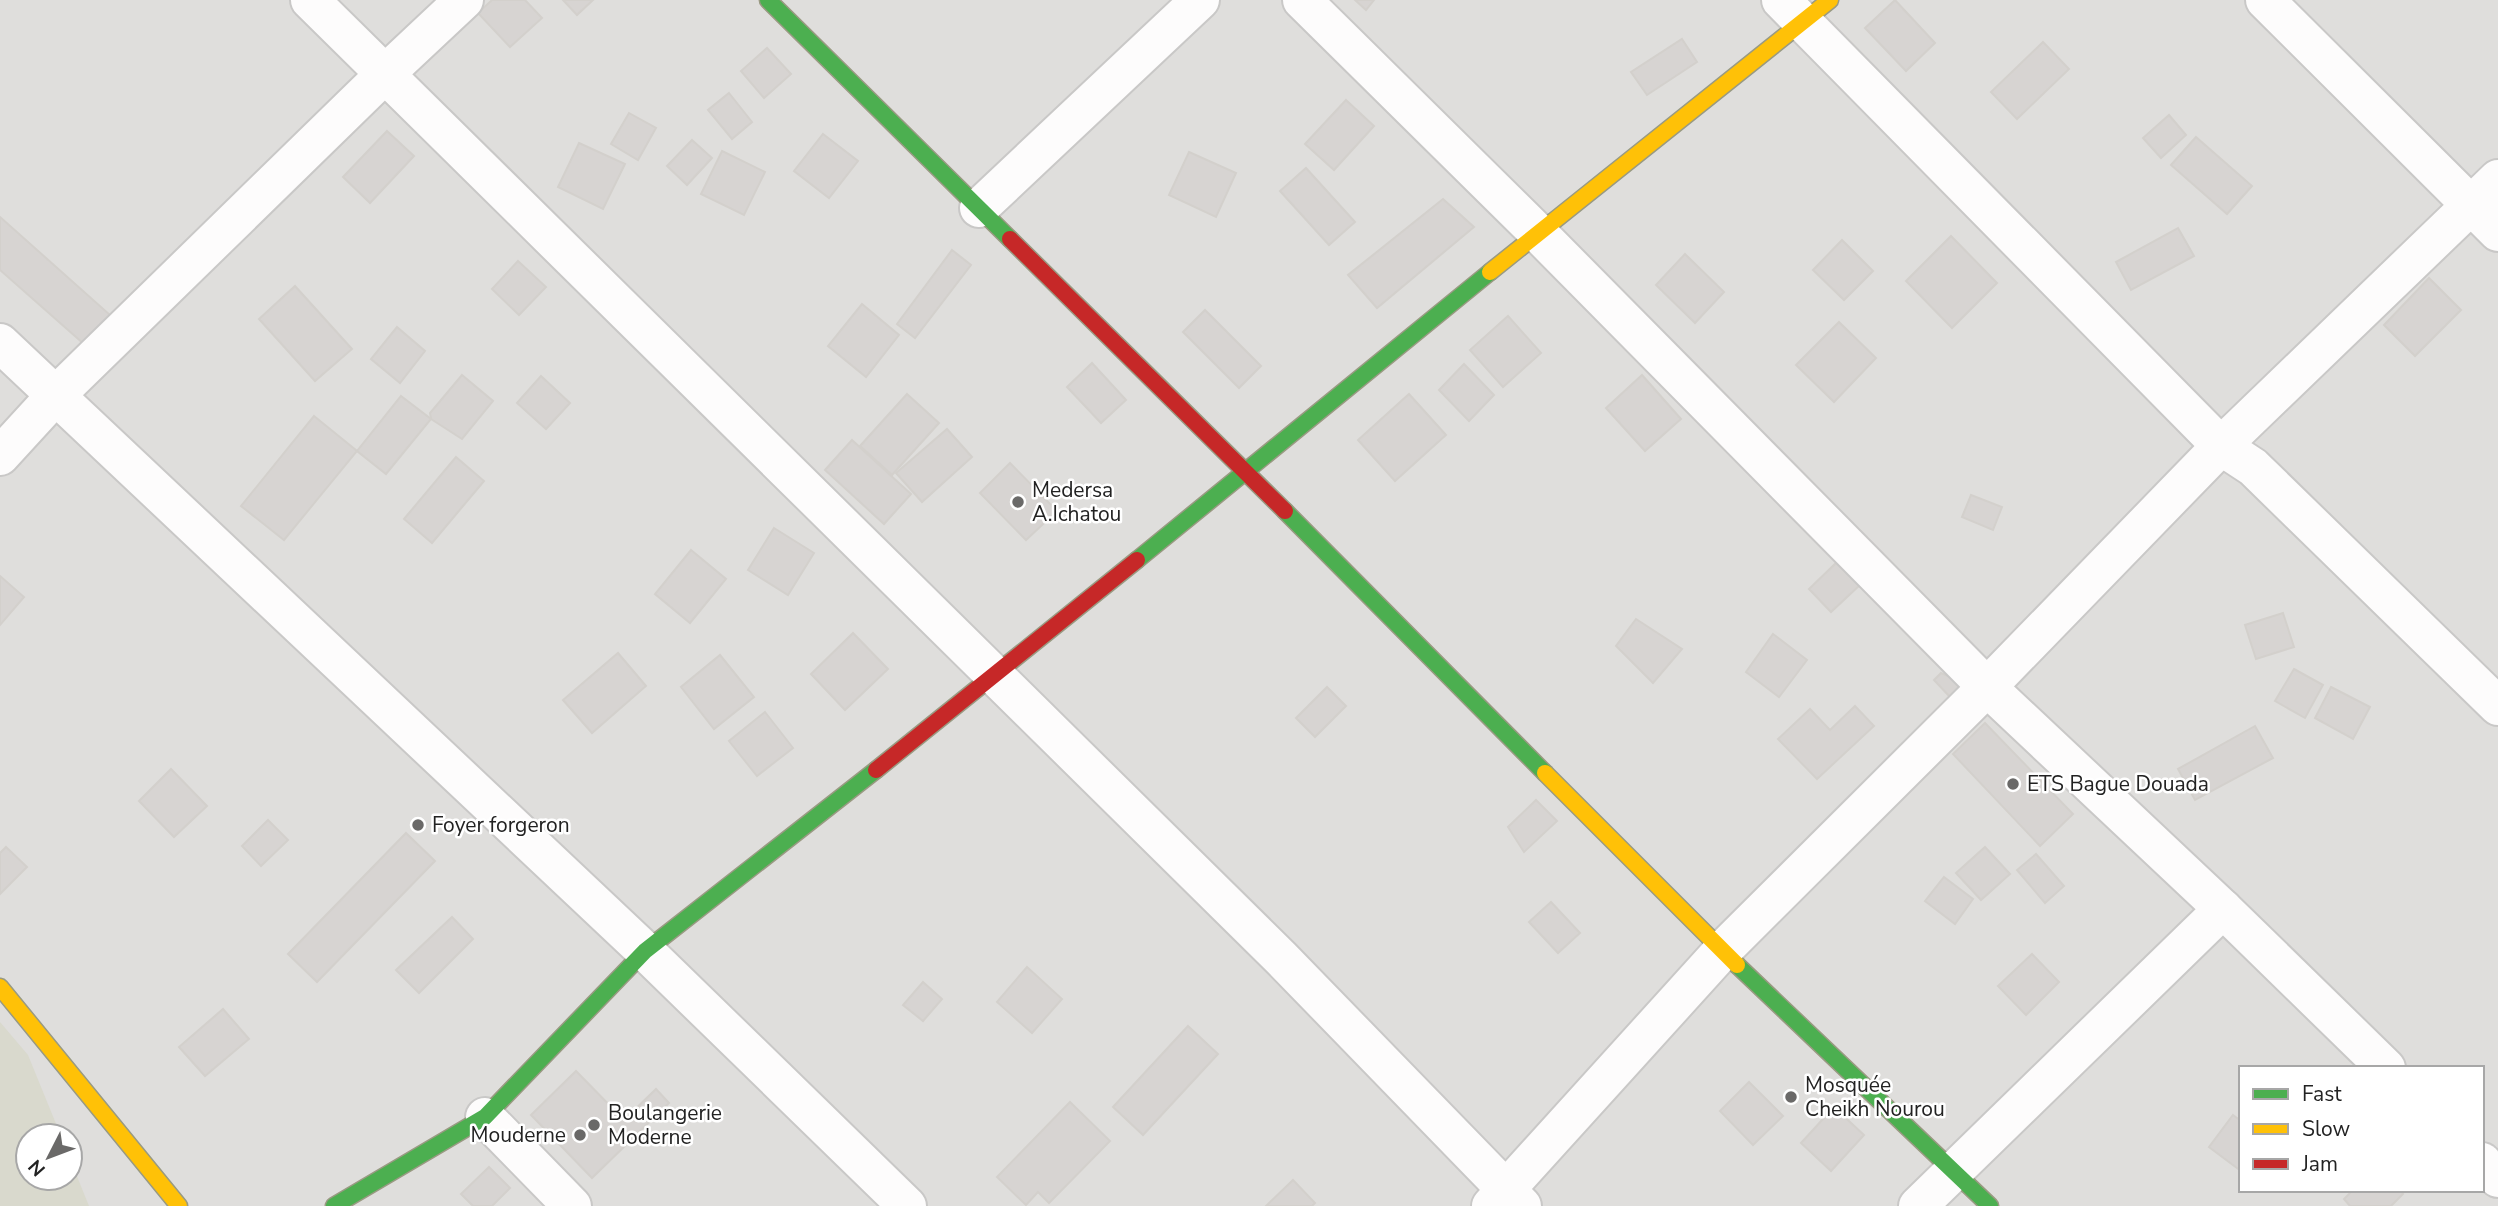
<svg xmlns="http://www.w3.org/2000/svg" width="2498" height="1206" viewBox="0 0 2498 1206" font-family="'Nunito Sans',sans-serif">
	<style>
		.residential { fill: #dfdedc; fill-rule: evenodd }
		.construction { fill: #d9d9cd }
		.building { fill: #d7d4d2; stroke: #d3d0cc; stroke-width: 2 }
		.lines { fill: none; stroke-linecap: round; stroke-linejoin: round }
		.street-casing { stroke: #c9c8c7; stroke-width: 42 }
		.fast-casing { stroke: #999a82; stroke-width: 19 }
		.slow-casing { stroke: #999a82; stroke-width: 19 }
		.jam-casing { stroke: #999a82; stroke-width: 19 }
		.street { stroke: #fdfcfc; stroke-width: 38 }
		.fast { stroke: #4caf50; stroke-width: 16 }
		.slow { stroke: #ffc107; stroke-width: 16 }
		.jam { stroke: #c62828; stroke-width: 16 }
		.poi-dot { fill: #6a6968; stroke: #fff; stroke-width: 2.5 }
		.labels { text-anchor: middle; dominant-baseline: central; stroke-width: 5; stroke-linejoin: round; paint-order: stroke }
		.poi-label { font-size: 21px; fill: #222; stroke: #fff; text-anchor: start }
	</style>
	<rect width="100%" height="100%" fill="#f0eeeb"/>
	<!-- residential -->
	<path class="residential" d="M0,0H2498V1206H0ZM2241,1068H2482V1190H2241ZM28,1136H70V1178H28Z"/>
	<!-- construction -->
	<polygon class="construction" points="0,1022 28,1055 61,1136 28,1136 28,1178 70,1178 70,1159 89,1206 0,1206"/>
	<!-- building -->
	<g class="building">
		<polygon points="492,0 525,0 542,18 510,47 478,13"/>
		<polygon points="563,0 593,0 577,15"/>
		<polygon points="1355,0 1374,0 1366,10"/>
		<polygon points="1895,0 1935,43 1906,71 1865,28"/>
		<polygon points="1682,39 1697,62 1647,95 1631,72"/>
		<polygon points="2043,42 2069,69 2017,119 1991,92"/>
		<polygon points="767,48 791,74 764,98 741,71"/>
		<polygon points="729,93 752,122 732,139 708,110"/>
		<polygon points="1346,100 1374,126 1334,170 1305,144"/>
		<polygon points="629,113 656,128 638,160 611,144"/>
		<polygon points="2169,115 2186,135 2161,158 2143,138"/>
		<polygon points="387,131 414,156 370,203 343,177"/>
		<polygon points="823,134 858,161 829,198 794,171"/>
		<polygon points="2196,137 2252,186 2227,214 2171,165"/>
		<polygon points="692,140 712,158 687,185 667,166"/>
		<polygon points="579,143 625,164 603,209 558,187"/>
		<polygon points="722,151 765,172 744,215 701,194"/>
		<polygon points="1189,152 1236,173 1216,217 1169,195"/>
		<polygon points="1306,168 1355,222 1329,245 1280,191"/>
		<polygon points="1443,199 1474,227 1377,308 1348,275"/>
		<polygon points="0,217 110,315 84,344 0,270"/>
		<polygon points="2178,228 2194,256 2131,290 2116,262"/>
		<polygon points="1951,236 1997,283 1952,328 1906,281"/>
		<polygon points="1842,240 1873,271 1844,300 1813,270"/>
		<polygon points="952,250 971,265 915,338 897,324"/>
		<polygon points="1685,254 1724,292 1695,323 1656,285"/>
		<polygon points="518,261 546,287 519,315 492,289"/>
		<polygon points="2429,278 2461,310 2415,356 2384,325"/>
		<polygon points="295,286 352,349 315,381 259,319"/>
		<polygon points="862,304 899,335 866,377 828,346"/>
		<polygon points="1205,310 1261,366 1239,388 1183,332"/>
		<polygon points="1508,316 1541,353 1503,387 1470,350"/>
		<polygon points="1839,322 1876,358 1834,402 1796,365"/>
		<polygon points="397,327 425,351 400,383 371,359"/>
		<polygon points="1092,363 1126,400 1101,423 1067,387"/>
		<polygon points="1464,364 1494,395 1469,421 1439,390"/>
		<polygon points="462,375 493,401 462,439 431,419 430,413"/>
		<polygon points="1642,375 1681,419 1645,451 1606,408"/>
		<polygon points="541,376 570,403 546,429 517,403"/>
		<polygon points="907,394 939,423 892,475 860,446"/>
		<polygon points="1409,394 1446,435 1395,481 1358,440"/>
		<polygon points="401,396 431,419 386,474 357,451"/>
		<polygon points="314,416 357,451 284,540 241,506"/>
		<polygon points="947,429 972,457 922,502 896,473"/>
		<polygon points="852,440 911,494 884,524 825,470"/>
		<polygon points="456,457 484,481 432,543 404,519"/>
		<polygon points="1010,463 1057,511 1026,540 980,493"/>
		<polygon points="1971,495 2002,507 1993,530 1962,517"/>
		<polygon points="774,528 814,553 788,595 748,570"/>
		<polygon points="691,550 726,579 690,623 655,594"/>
		<polygon points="1838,561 1860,585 1831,612 1809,589"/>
		<polygon points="0,576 24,597 0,625"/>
		<polygon points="2283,613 2294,647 2256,659 2245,625"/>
		<polygon points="1636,619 1682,649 1653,683 1616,646"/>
		<polygon points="853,633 888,669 845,710 811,674"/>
		<polygon points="1773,634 1807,660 1779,697 1746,672"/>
		<polygon points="618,653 646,686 592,733 563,700"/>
		<polygon points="720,655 754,697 714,729 681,687"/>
		<polygon points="2294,669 2323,685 2305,718 2275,701"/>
		<polygon points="1941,673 1964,683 1950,697 1934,680"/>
		<polygon points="1327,687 1346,706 1315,737 1296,718"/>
		<polygon points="2331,687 2370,707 2353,739 2315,718"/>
		<polygon points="1855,706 1874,726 1817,779 1778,739 1810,709 1830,730"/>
		<polygon points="765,712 793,748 757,776 729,741"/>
		<polygon points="1985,723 2073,814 2040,846 1953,754"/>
		<polygon points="2255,726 2273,758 2195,800 2178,769"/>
		<polygon points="171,769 207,806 174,837 139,801"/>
		<polygon points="1536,800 1557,821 1524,852 1508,827"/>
		<polygon points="268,820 288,840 261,866 242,846"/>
		<polygon points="406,833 435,861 317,982 288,954"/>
		<polygon points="6,847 27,867 0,894 0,853"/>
		<polygon points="1985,847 2010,874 1981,900 1956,873"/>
		<polygon points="2036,854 2064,886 2045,903 2017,870"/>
		<polygon points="1944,877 1973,899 1955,924 1925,901"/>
		<polygon points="1551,902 1580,933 1558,953 1529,922"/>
		<polygon points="452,917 473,939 419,993 396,970"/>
		<polygon points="2032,954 2059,982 2026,1015 1998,986"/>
		<polygon points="1027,967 1062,999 1032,1033 997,1002"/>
		<polygon points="923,982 942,999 923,1021 903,1005"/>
		<polygon points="223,1009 249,1039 205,1076 179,1047"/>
		<polygon points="1188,1026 1218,1054 1143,1135 1113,1107"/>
		<polygon points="576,1071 624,1120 656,1089 669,1103 592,1178 531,1115"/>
		<polygon points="1749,1082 1783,1116 1753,1145 1720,1111"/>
		<polygon points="1070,1102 1110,1141 1049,1203 1038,1192 1026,1205 997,1177"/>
		<polygon points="1834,1107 1864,1135 1831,1171 1801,1143"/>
		<polygon points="2233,1115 2241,1121 2241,1171 2209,1147"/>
		<polygon points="489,1167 510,1188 492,1206 473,1206 461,1194"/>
		<polygon points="1293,1180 1315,1203 1312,1206 1266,1206"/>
		<polygon points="2353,1190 2400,1190 2403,1194 2391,1206 2350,1206 2344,1199"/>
	</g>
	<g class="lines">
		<!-- street casing -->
		<g class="street-casing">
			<g id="street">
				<polyline points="310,0 1281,958 1522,1206"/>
				<polyline points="1302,0 1538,233 1987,687 2223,909 2386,1068"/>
				<polyline points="1781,0 2221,446 2253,467 2498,706"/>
				<polyline points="2265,0 2498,232"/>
				<polyline points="979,208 1200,0"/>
				<polyline points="0,343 645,951 907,1206"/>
				<polyline points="0,456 55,396 385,74 464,0"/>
				<polyline points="485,1117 572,1206"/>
				<polyline points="2482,1162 2498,1178"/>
				<polyline points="1491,1206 1722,951 1987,687 2221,446 2498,179"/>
				<polyline points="1918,1206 2223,909"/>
			</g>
		</g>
		<!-- fast casing -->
		<g class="fast-casing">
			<g id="fast">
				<polyline points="768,0 1010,239"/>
				<polyline points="1285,511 1545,773"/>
				<polyline points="1137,560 1490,272"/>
				<polyline points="1737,965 1990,1206"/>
				<polyline points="334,1206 485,1117 645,951 876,770"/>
			</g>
		</g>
		<!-- slow casing -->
		<g class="slow-casing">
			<g id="slow">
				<polyline points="1490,272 1830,0"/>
				<polyline points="1545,773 1737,965"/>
				<polyline points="0,987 179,1206"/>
			</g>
		</g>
		<!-- jam casing -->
		<g class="jam-casing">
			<g id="jam">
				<polyline points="1010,239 1285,511"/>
				<polyline points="876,770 1137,560"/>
			</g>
		</g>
		<!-- street -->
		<use href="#street" class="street"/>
		<!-- fast -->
		<use href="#fast" class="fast"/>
		<!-- slow -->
		<use href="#slow" class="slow"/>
		<!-- jam -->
		<use href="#jam" class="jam"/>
	</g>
	<!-- markers -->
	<g class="poi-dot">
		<circle cx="1018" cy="502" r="7"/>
		<circle cx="2013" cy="784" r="7"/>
		<circle cx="418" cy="825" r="7"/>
		<circle cx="1791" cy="1097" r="7"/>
		<circle cx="594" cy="1125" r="7"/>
		<circle cx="580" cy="1135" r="7"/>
	</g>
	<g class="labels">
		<!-- poi labels -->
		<g class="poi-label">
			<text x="1032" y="490">Medersa<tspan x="1032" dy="24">A.Ichatou</tspan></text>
			<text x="2027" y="784">ETS Bague Douada</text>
			<text x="432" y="825">Foyer forgeron</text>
			<text x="1805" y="1085">Mosquée<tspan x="1805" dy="24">Cheikh Nourou</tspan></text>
			<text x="608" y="1113">Boulangerie<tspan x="608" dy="24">Moderne</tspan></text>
			<text x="566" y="1135" text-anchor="end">Mouderne</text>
		</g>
	</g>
	<!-- legend -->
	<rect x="2239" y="1066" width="245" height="126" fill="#ffffff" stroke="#a7a7a7" stroke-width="2"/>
	<rect x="2253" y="1089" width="35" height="10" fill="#4caf50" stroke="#a7a7a7" stroke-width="2"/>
	<text x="2302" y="1101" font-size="21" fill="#222222">Fast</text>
	<rect x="2253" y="1124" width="35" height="10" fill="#ffc107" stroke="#a7a7a7" stroke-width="2"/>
	<text x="2302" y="1136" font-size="21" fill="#222222">Slow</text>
	<rect x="2253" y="1159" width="35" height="10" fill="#c62828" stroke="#a7a7a7" stroke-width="2"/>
	<text x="2302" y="1171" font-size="21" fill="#222222">Jam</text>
	<!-- north arrow -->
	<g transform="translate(49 1157) rotate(228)"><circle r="33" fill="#ffffff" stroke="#a7a7a7" stroke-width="2"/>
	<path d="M0-5L12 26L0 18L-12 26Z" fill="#6a6968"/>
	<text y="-10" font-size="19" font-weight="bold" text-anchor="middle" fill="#222222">N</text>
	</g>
</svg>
